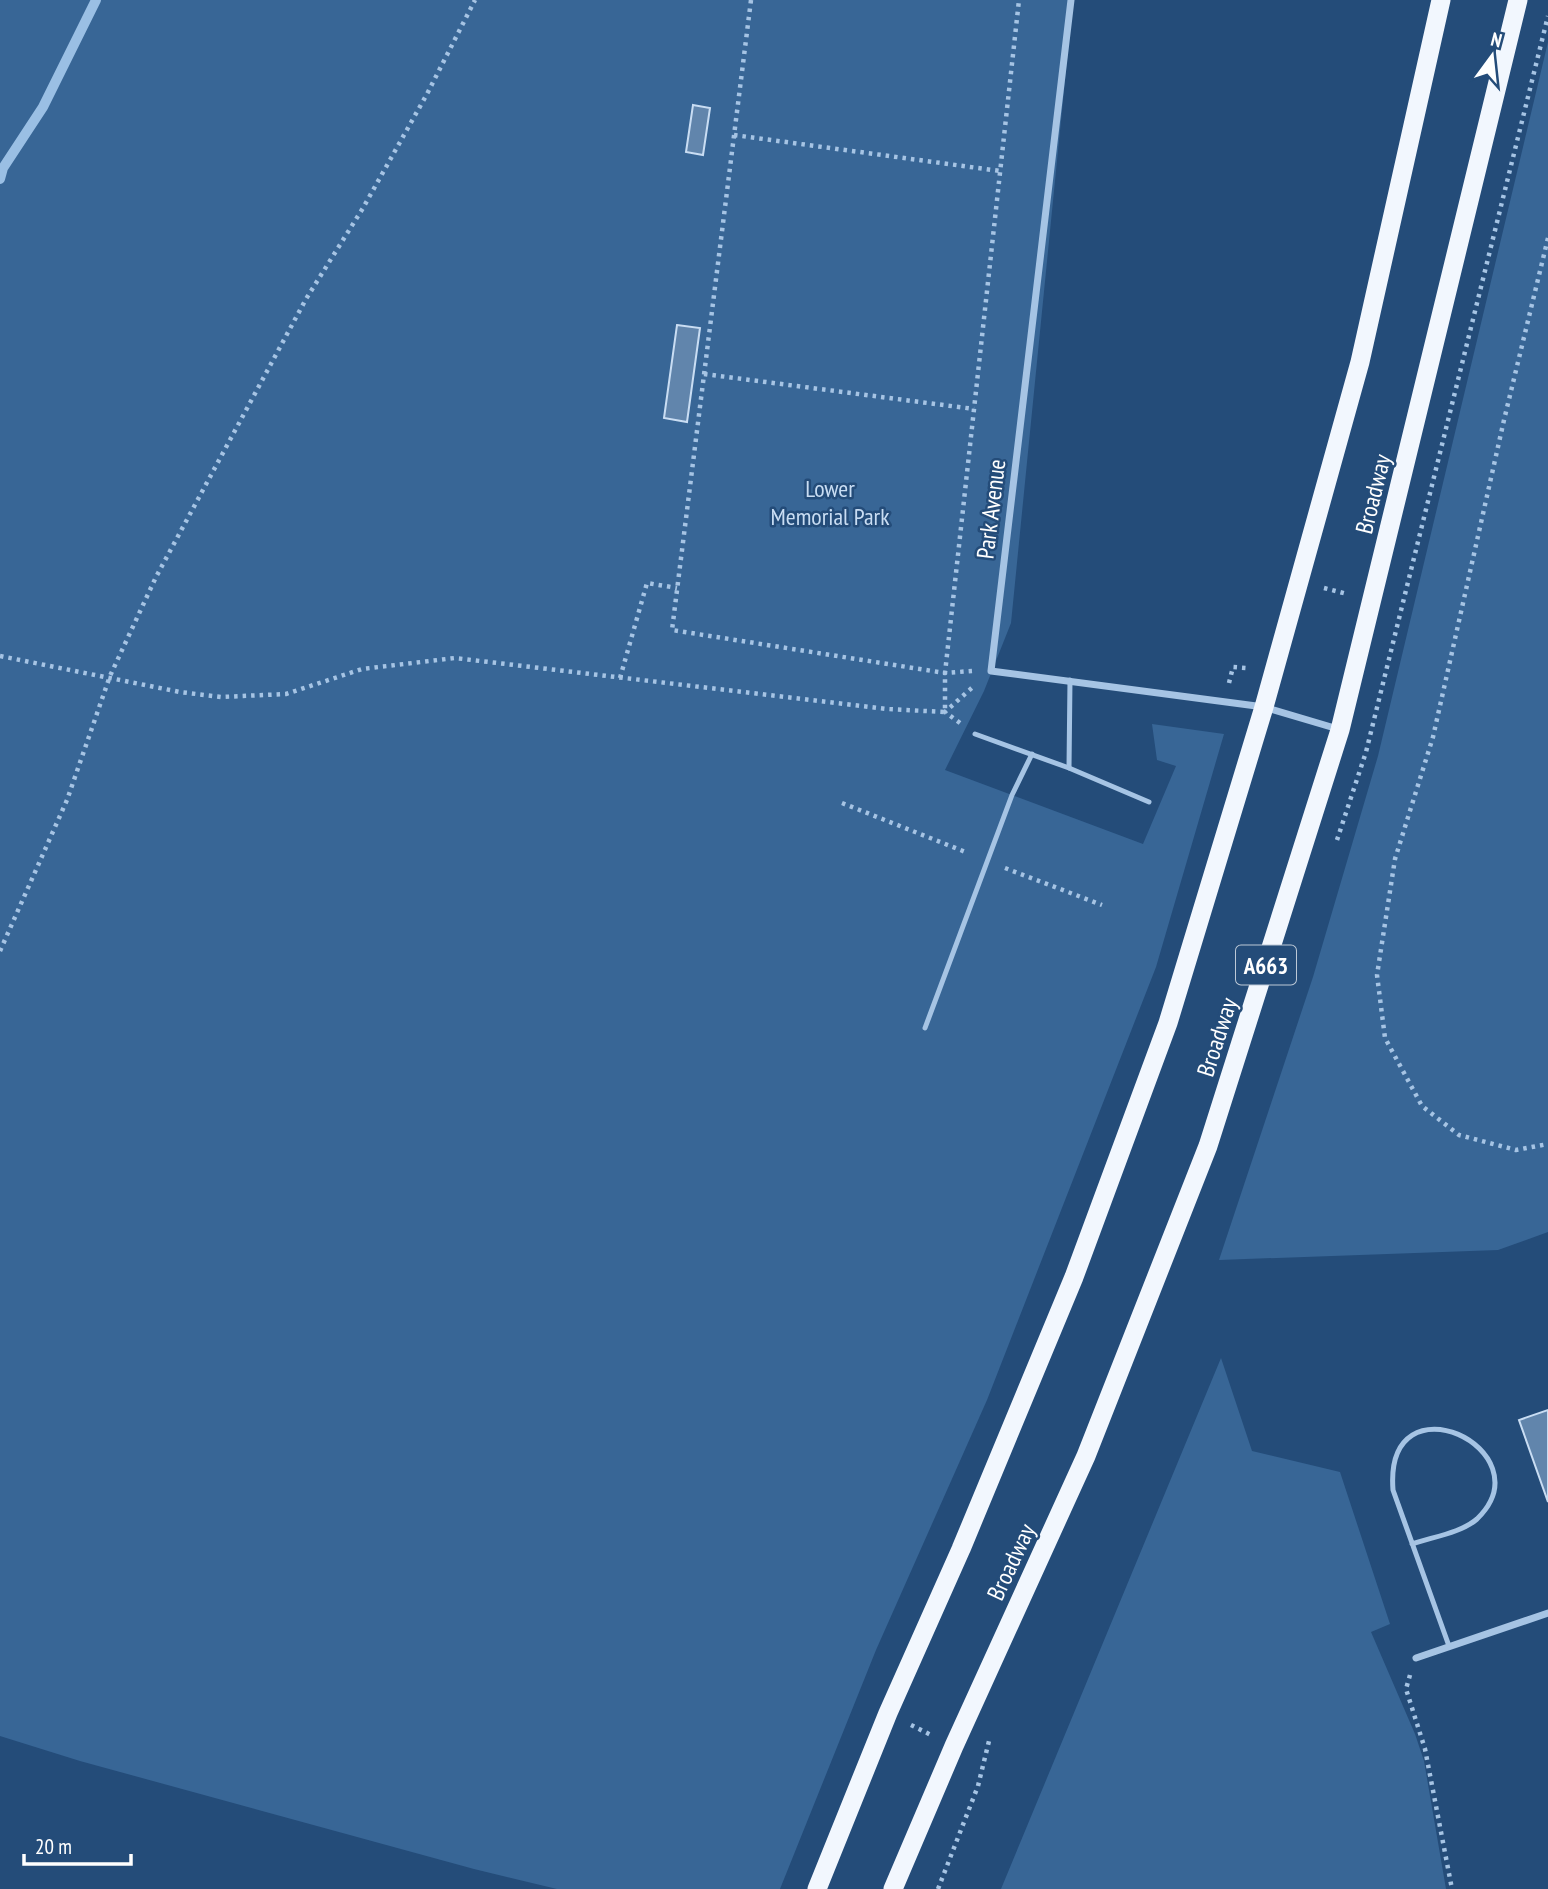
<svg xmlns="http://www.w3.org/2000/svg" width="1548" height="1889" viewBox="0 0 1548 1889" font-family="'PT Sans Narrow',sans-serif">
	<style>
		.green { fill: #386696 }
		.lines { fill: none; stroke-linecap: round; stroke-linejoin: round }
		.stream { stroke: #9abfe4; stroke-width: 10 }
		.building { fill: #6185ac; stroke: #c9ddf3; stroke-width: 2 }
		.path { stroke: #a6c4e4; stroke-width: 4.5; stroke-dasharray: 3.5 5; stroke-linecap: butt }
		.service { stroke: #a6c4e4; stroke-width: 5 }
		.minor { stroke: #a6c4e4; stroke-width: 7 }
		.trunk { stroke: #f2f7fe; stroke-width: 19 }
		.labels { text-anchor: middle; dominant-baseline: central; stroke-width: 5; stroke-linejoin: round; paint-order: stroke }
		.shield { fill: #244c79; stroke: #bdc9d7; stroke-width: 2 }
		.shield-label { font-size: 23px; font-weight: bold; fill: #fff }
		.park-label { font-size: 24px; fill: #c9ddf3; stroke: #244c79 }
		.street-label { font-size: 24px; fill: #fff; stroke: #244c79 }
	</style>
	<rect width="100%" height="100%" fill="#244c79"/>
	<!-- green -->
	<g class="green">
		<polygon points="0,0 1073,0 1011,623 984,691 945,770 1143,844 1176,766 1157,760 1152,724 1224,734 1156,967 987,1400 876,1650 780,1889 557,1889 474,1869 80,1761 0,1736"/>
		<polygon points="1548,42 1548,1232 1498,1250 1219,1260 1313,977 1378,756"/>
		<polygon points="1221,1358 1252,1451 1340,1472 1390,1624 1371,1632 1415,1734 1424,1761 1446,1889 1001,1889"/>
	</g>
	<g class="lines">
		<!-- stream -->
		<polyline class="stream" points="0,179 3,168 43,107 96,0"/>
	</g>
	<!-- building -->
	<g class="building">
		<polygon points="693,105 710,108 703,155 686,152"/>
		<polygon points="677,325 700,328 687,422 664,418"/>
		<polygon points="1548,1410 1548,1502 1519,1420"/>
	</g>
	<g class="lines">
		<!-- path -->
		<g class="path">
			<polyline points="751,0 672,630 945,673 972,671"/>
			<polyline points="734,135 1000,171"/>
			<polyline points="1548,238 1504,420 1433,737 1395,859 1377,975 1385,1038 1422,1106 1459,1135 1516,1150 1548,1144"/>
			<polyline points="704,374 974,409"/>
			<polyline points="1324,588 1347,594"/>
			<polyline points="0,656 180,692 221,697 286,694 362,669 455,658 887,709 945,712 945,673 1019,0"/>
			<polyline points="620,678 647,583 677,588"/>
			<polyline points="1229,683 1233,667 1246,668"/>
			<polyline points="960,723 945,712 975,685"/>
			<polyline points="842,803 968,853"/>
			<polyline points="1337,840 1366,752 1548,16"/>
			<polyline points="1005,868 1102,905"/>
			<polyline points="0,951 67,800 110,676 156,577 306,299 363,208 427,94 475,0"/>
			<polyline points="1410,1675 1406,1689 1425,1749 1452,1889"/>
			<polyline points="911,1725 931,1735"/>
			<polyline points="938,1889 978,1786 989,1741"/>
		</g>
		<!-- service -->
		<g class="service">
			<polyline points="975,734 1069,768 1149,802"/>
			<polyline points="1069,768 1070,680"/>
			<polyline points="925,1028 1012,795 1032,754"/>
			<path d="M1412,1544C1432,1537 1461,1533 1477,1519C1548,1450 1384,1372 1393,1490L1449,1646"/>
		</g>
		<!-- minor -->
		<g class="minor">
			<polyline points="1071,0 991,671 1264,707 1338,729"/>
			<polyline points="1416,1658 1548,1613"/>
		</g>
		<!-- trunk -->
		<g class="trunk">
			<polyline points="817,1889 888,1713 961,1549 1074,1277 1168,1023 1264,707 1360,362 1441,0"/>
			<polyline points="893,1889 954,1746 1086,1456 1208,1146 1340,730 1518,0"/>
		</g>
	</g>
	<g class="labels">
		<!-- shield labels -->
		<rect class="shield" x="1236" y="945.5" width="60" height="39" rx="5"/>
		<g class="shield-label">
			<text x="1266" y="965">A663</text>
		</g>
		<!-- park labels -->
		<g class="park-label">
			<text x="830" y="488">Lower<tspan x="830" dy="28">Memorial Park</tspan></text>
		</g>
		<!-- street labels -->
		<g class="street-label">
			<text transform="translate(1373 494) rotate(-76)">Broadway</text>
			<text transform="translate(991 509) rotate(-83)">Park Avenue</text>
			<text transform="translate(1217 1037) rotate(-72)">Broadway</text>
			<text transform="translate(1011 1562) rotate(-65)">Broadway</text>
		</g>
	</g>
	<!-- north arrow -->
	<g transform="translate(1492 56) rotate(15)" stroke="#244c79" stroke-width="5" paint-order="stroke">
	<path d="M0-5L12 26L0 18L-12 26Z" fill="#ffffff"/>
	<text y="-10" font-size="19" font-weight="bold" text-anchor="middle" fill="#ffffff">N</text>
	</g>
	<!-- scale -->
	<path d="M24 1854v10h107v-10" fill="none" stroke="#ffffff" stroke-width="3.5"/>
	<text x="35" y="1854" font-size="21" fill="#ffffff" stroke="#244c79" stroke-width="5" paint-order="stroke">20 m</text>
</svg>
